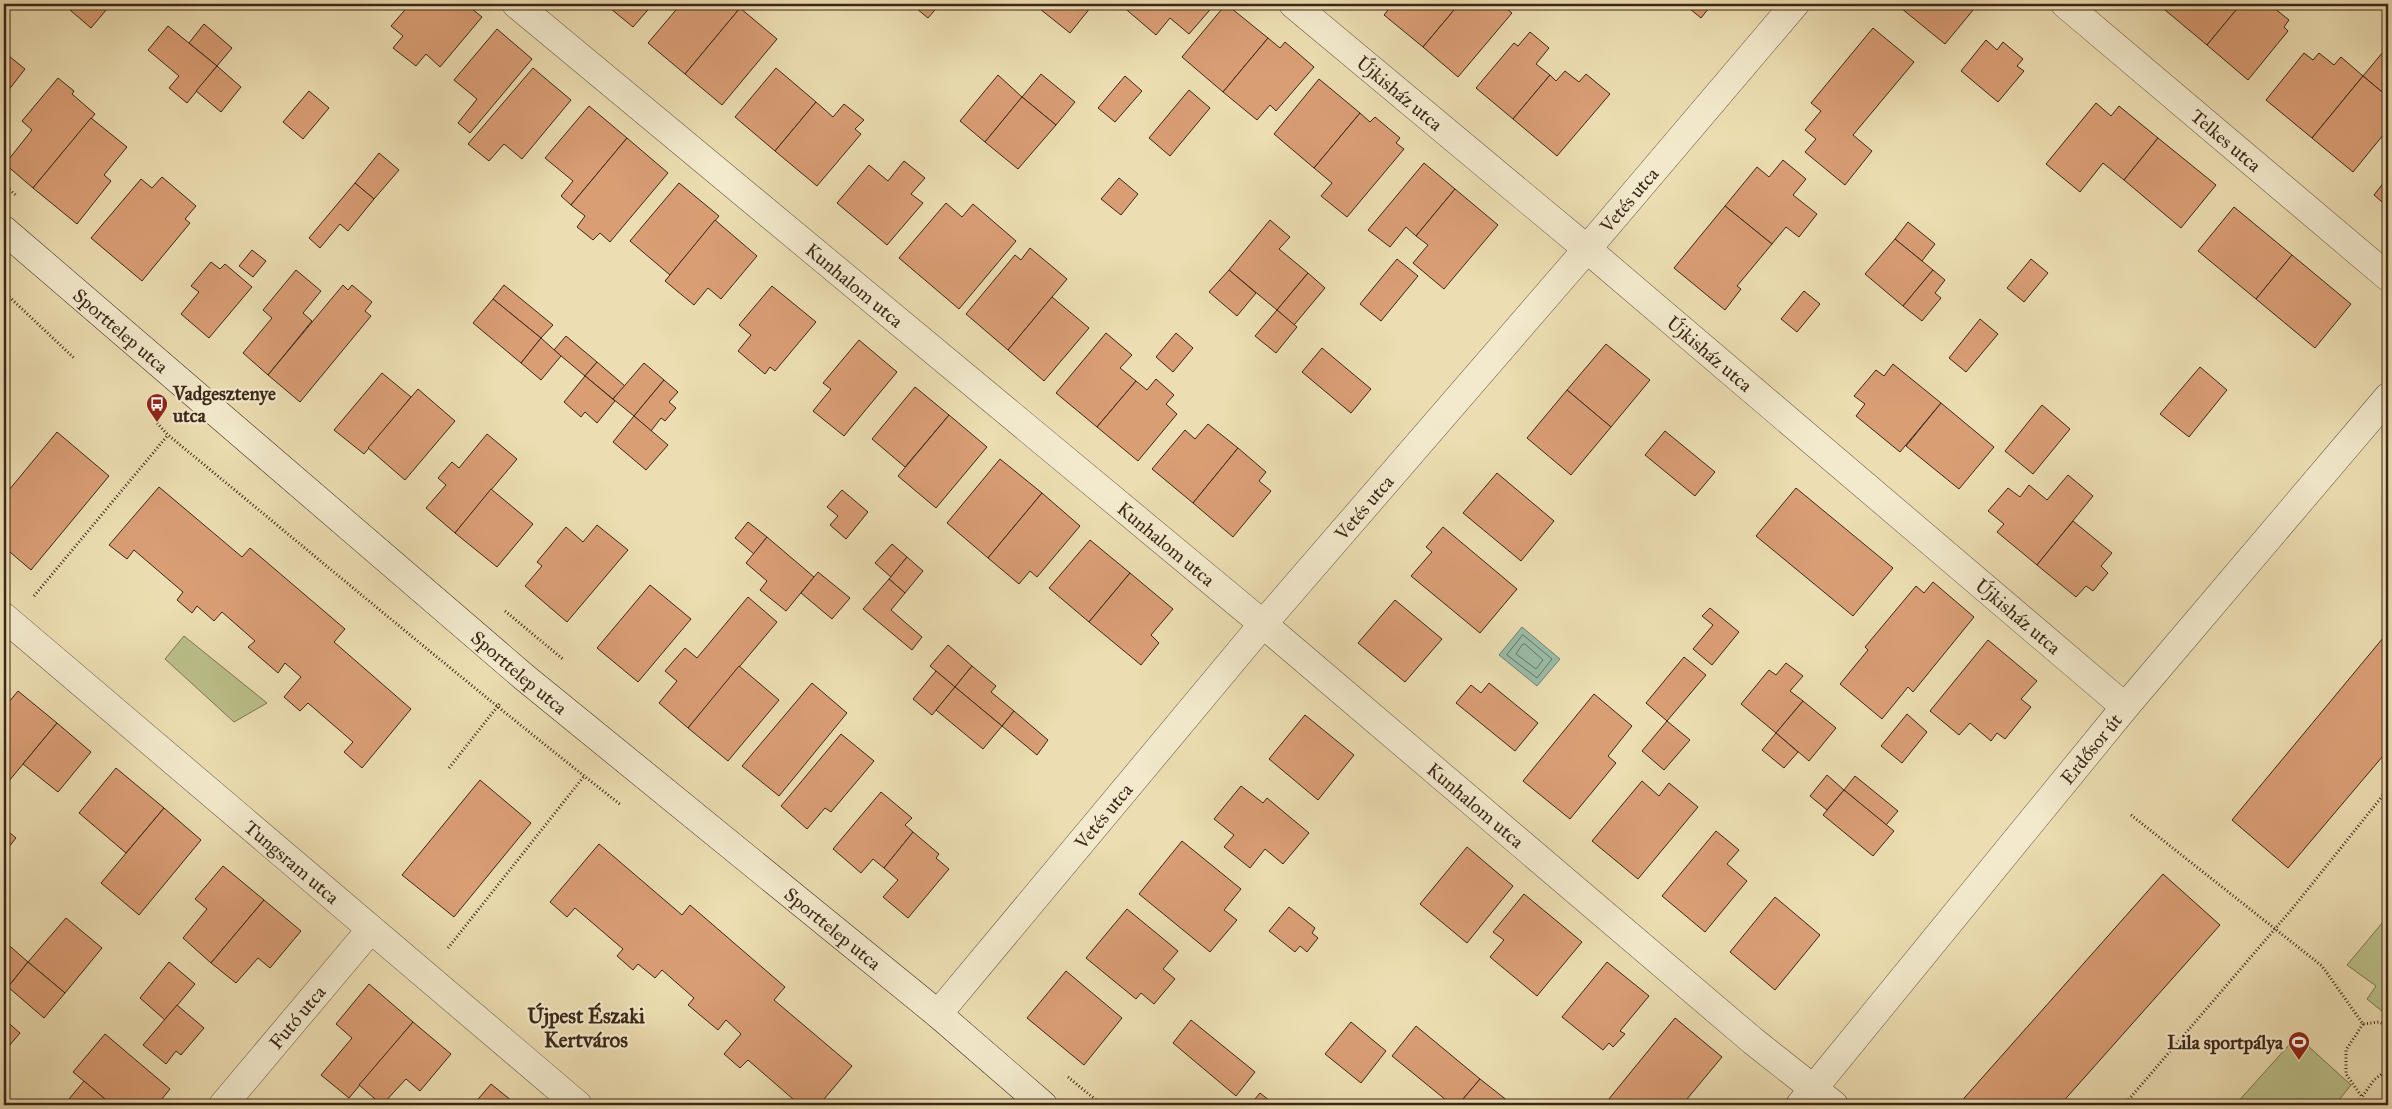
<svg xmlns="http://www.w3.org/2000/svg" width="2392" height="1109" viewBox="0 0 2392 1109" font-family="'IM FELL Great Primer',serif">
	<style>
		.green { fill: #bbc08a; stroke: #7c7452 }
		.water { fill: #99bca9; stroke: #74806f }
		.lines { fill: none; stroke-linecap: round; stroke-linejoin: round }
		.shore { stroke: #6a7261; stroke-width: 1 }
		.building { fill: #da9e75; stroke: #3c2719 }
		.street-casing { stroke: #68553f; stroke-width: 29 }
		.secondary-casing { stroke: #3c2719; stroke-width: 29 }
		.path { stroke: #3c2719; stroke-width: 3; stroke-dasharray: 1 2.5; stroke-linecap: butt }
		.street { stroke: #f3eacd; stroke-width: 28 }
		.secondary { stroke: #f3eacd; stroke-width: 28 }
		.labels { text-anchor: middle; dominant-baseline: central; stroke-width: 4.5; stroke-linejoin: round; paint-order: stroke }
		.street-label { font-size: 19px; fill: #3c2719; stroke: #f3eacd }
		.poi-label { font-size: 19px; font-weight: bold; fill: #3c2719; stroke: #f3eacd; text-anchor: start }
		.quarter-label { font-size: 21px; font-weight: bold; fill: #3c2719; stroke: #f3eacd }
	</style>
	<rect width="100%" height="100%" fill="#ecdeb2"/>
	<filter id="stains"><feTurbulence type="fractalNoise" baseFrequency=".004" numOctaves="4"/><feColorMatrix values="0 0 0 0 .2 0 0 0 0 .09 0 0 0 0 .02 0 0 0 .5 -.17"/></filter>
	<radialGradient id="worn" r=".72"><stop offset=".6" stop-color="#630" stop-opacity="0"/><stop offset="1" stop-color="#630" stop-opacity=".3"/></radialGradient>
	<!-- green -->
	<g class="green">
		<polygon points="184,636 267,703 234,722 165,659"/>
		<polygon points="2388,916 2388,1016 2367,999 2376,986 2347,965"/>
		<polygon points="2297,1036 2351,1085 2335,1105 2235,1105"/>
	</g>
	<!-- water -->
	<polygon class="water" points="1522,627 1560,659 1537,686 1499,655"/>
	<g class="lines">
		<!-- shore -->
		<g class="shore">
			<polygon points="1523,635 1552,659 1537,678 1507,655"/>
			<polygon points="1525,644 1543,660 1536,669 1516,654 1522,645"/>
		</g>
	</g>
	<!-- building -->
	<g class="building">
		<polygon points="63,4 111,4 91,28"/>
		<polygon points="410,4 466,4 482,17 440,67 426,54 416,66 393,48 403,36 391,26"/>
		<polygon points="605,4 653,4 633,27"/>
		<polygon points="681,4 734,4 740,8 685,74 648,43"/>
		<polygon points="911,4 940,4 928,18"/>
		<polygon points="1044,4 1087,4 1091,7 1070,33 1040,9"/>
		<polygon points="1122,4 1215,4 1189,34 1170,18 1156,35 1121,5"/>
		<polygon points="1226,4 1268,38 1223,92 1182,57"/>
		<polygon points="1393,4 1459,4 1423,47 1384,15"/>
		<polygon points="1459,4 1501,4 1512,13 1458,77 1423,47"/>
		<polygon points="1684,4 1712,4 1701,18"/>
		<polygon points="1896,4 1978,4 1945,44"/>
		<polygon points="2160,4 2241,4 2207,45 2159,5"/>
		<polygon points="2241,4 2252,4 2257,8 2261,4 2269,4 2289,20 2284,27 2288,31 2248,80 2207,45"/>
		<polygon points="740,8 777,39 722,105 685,74"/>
		<polygon points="204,24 232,48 217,66 189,43"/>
		<polygon points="168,26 217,66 187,103 169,88 179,76 148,50"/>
		<polygon points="1873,28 1914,62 1853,135 1872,151 1845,185 1805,152 1816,139 1805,130 1821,111 1811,103"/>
		<polygon points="497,29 532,59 470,133 458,123 477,99 454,80"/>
		<polygon points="1530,32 1549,48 1536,64 1550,75 1513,119 1476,88 1514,43 1518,46"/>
		<polygon points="1268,38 1280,48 1285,42 1314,67 1276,111 1270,105 1257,120 1223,92"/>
		<polygon points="1986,40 1997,50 2003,42 2023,59 2017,66 2024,71 1998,102 1961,71"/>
		<polygon points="2388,46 2388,97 2363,76"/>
		<polygon points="4,52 25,69 4,96"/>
		<polygon points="2304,53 2313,60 2319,53 2334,65 2341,57 2363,76 2312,138 2266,100"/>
		<polygon points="217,66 241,87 221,112 196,91"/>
		<polygon points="533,68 571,100 522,159 504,144 489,161 468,144"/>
		<polygon points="776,68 816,102 775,151 735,117"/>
		<polygon points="1565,71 1579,82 1586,74 1610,94 1557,156 1513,119 1550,75 1556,81"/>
		<polygon points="1041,74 1075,102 1056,125 1022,97"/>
		<polygon points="998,75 1022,97 985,142 960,121"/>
		<polygon points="1125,76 1142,91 1115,122 1098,108"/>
		<polygon points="2363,76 2388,97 2388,114 2385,118 2388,121 2388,129 2353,172 2312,138"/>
		<polygon points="58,78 74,91 72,94 95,114 33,188 5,164 32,130 22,121"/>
		<polygon points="1319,79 1360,113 1314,168 1274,134"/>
		<polygon points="1189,90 1210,108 1170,156 1149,138"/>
		<polygon points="309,91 329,108 303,139 283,122"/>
		<polygon points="1022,97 1056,125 1018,169 985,142"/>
		<polygon points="816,102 833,117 844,104 864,120 855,129 861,134 817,186 775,151"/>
		<polygon points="2096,103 2111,116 2119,106 2158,138 2124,180 2103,163 2080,192 2046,164"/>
		<polygon points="589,106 627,138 571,205 561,196 573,181 545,158"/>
		<polygon points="1360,113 1370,122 1375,117 1400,138 1396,143 1404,149 1347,217 1321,196 1332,183 1314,168"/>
		<polygon points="91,118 127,147 104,175 111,181 77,224 33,188"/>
		<polygon points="627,138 668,173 610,242 600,233 593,240 577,227 585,216 571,205"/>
		<polygon points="2158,138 2216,185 2181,228 2124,180"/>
		<polygon points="379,153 399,170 374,199 355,183"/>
		<polygon points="1783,160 1806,179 1793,195 1817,214 1799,237 1786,227 1772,244 1725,206 1757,167 1769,177"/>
		<polygon points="904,161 925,178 911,194 923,203 887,245 837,203 869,165 888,181"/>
		<polygon points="1424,163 1455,189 1416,236 1406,227 1390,247 1368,230"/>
		<polygon points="162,177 196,206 185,219 190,223 142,281 91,238 141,179 152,188"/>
		<polygon points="2388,177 2388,207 2374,195"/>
		<polygon points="1119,178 1138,194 1121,215 1101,199"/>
		<polygon points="355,183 374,199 348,231 340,224 320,248 309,238"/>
		<polygon points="679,183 719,216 670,275 630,241"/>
		<polygon points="1455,189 1498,225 1444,289 1413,263 1428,245 1416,236"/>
		<polygon points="946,203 962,217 973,204 1016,241 959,309 899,258"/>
		<polygon points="1725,206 1772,244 1737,286 1741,289 1725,310 1674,268"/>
		<polygon points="2234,207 2292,255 2256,299 2198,251"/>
		<polygon points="715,220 757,256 721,299 708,288 694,305 665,281"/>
		<polygon points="1270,220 1290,237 1279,249 1308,273 1277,310 1229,270"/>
		<polygon points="1908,222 1935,244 1922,261 1895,239"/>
		<polygon points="1895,239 1933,270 1903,306 1865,274"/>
		<polygon points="1030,248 1067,279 1008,350 966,314 1015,255 1021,260"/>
		<polygon points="252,250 266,261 253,277 239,266"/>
		<polygon points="2292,255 2351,304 2315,348 2256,299"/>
		<polygon points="1397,259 1418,276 1381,321 1360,304"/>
		<polygon points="2031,259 2048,273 2024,302 2007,288"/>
		<polygon points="211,262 220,269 225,264 252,287 209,338 181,314 199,292 191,286"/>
		<polygon points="296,270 321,291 303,313 312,321 268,375 243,353 272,318 263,310"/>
		<polygon points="1229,270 1256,293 1237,316 1209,292"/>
		<polygon points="1933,270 1945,280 1935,293 1941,298 1922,321 1903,306"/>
		<polygon points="1308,273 1325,288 1294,325 1277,310"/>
		<polygon points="343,285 348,290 352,285 372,302 365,311 371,316 300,402 268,375"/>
		<polygon points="504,285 553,325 541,338 493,299"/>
		<polygon points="772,286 816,322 775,371 770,367 765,374 738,351 751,335 739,325"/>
		<polygon points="1804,291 1820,304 1797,332 1781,319"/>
		<polygon points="1052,297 1089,328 1044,381 1008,350"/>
		<polygon points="493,299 541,338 521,363 473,323"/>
		<polygon points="1277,310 1297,327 1276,353 1255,336"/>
		<polygon points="1980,319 1998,334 1966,372 1949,358"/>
		<polygon points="1106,333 1132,355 1120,368 1136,381 1097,427 1056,393"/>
		<polygon points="1176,333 1193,348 1173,372 1156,357"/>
		<polygon points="566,336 597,362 585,376 554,350"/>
		<polygon points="541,338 561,356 541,380 521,363"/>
		<polygon points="859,340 897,372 844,436 813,411 831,389 823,383"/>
		<polygon points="1606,344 1650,380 1611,427 1567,390"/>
		<polygon points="1322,348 1371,389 1351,413 1302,372"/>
		<polygon points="597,362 625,386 613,399 585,376"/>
		<polygon points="644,363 664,380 634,416 613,399"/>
		<polygon points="1893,364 1941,403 1900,452 1856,416 1865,404 1854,396 1876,370 1884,376"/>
		<polygon points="2200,367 2227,390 2189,437 2160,414"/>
		<polygon points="382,373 411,397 364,454 334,430"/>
		<polygon points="585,376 615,401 597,423 585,412 581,417 564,402"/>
		<polygon points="1156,379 1174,395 1166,404 1177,414 1138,461 1097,427 1136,381 1147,390"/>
		<polygon points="664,380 678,392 669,402 676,408 665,421 661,418 651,431 634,416"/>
		<polygon points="915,387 949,415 905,467 872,439"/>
		<polygon points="418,389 455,421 405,480 368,448"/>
		<polygon points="1567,390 1611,427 1571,475 1527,438"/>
		<polygon points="1941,403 1994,447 1959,489 1906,446"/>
		<polygon points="2042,405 2070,429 2033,474 2005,451"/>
		<polygon points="949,415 987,447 936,508 898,476"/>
		<polygon points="634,416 668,445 646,470 613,442"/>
		<polygon points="1208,424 1238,448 1193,503 1152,469 1185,430 1195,439"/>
		<polygon points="1665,431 1715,472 1695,496 1645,455"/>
		<polygon points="57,432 109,476 31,570 4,547 4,496"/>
		<polygon points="487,434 517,459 455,533 426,508 446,485 438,478 452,462 459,468"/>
		<polygon points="1238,448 1266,472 1259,481 1271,491 1233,537 1193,503"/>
		<polygon points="1000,459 1042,493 988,558 947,523"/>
		<polygon points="1497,473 1554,521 1521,561 1463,513"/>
		<polygon points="2068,475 2093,496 2037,565 1997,532 2004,524 1988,511 2008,488 2020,497 2029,485 2047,500"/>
		<polygon points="159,487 242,557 250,548 345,629 334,642 411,709 362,768 344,752 353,742 308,703 300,711 284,697 301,677 285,663 278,673 248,647 255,641 222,612 214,621 197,606 192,613 177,600 183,592 134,550 127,559 109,545"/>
		<polygon points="1796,488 1893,568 1853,616 1756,536"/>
		<polygon points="491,489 533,524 497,567 455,533"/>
		<polygon points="842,490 868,512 846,539 830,525 838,516 827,507"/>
		<polygon points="1042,493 1080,526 1037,577 1030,571 1019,584 988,558"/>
		<polygon points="2073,521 2112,553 2101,566 2108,573 2093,591 2086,586 2076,597 2037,565"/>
		<polygon points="748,522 767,537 754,554 735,538"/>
		<polygon points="597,525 628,550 567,622 525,586 542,566 537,562 566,527 583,542"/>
		<polygon points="1443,527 1517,589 1480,633 1411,576 1432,552 1426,547"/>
		<polygon points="767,537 814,577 786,611 760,590 767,581 746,563"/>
		<polygon points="1090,540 1130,573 1089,622 1049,588"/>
		<polygon points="892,544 907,557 891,577 875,563"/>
		<polygon points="907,557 923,571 905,593 889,579"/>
		<polygon points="818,572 850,598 832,619 801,593"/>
		<polygon points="1130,573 1173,609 1151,635 1159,643 1141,665 1089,622"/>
		<polygon points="889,579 905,593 891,610 922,637 912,650 863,609"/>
		<polygon points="1933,582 1974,617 1913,692 1908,687 1882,719 1840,684 1868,650 1865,647 1916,586 1924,593"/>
		<polygon points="650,585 691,619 638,682 597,648"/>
		<polygon points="748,597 777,622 688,728 659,703 677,681 665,671 685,648 697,658"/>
		<polygon points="1395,600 1442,639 1405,682 1358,643"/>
		<polygon points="1710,608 1739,632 1712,665 1693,649 1713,625 1702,616"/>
		<polygon points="2388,632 2388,750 2288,868 2232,820"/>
		<polygon points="1988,640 2037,681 2021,699 2031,707 2005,739 1997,733 1991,741 1970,723 1959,735 1930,711"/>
		<polygon points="948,645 972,666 955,687 930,666"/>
		<polygon points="1684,657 1706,675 1667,721 1646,703"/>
		<polygon points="1786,663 1803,676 1790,691 1803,701 1776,733 1741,704 1769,670 1776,675"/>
		<polygon points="739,666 779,700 728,761 688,728"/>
		<polygon points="972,666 996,686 991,692 1014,711 1002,726 955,687"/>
		<polygon points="936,671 955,687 932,715 913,699"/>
		<polygon points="812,683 847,713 779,796 742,766"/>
		<polygon points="1489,683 1538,723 1515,751 1456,703 1471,685 1481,693"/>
		<polygon points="955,687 1002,726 983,749 936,710"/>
		<polygon points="18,691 57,723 4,787 4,708"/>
		<polygon points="1594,694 1632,726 1608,756 1616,763 1570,819 1523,781"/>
		<polygon points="1803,701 1836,728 1809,761 1776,733"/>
		<polygon points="1014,711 1048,740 1037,755 1002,726"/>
		<polygon points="1907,714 1927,732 1902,763 1881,746"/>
		<polygon points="1305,715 1354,755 1318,800 1269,759"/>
		<polygon points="1667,721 1690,740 1664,770 1642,751"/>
		<polygon points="57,723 91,752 58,792 23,764"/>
		<polygon points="1776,733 1798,752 1784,768 1762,750"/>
		<polygon points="841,734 874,761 831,812 825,808 807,829 781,806"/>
		<polygon points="116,768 164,808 126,853 79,813"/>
		<polygon points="1827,775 1844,790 1827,810 1810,796"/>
		<polygon points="1855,776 1898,811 1886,825 1844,790"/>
		<polygon points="480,780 531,823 454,917 402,875"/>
		<polygon points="1642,781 1659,796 1669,783 1698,807 1638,879 1592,841"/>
		<polygon points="1241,786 1263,803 1267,798 1309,833 1283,864 1265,849 1250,868 1224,847 1234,835 1214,819"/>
		<polygon points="1844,790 1894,831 1873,856 1823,815"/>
		<polygon points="881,792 912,818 905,825 913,832 884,868 873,859 861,873 833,849"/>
		<polygon points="164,808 201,840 139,915 101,883"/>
		<polygon points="4,828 16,838 4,853"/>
		<polygon points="1716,831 1739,850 1727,864 1747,881 1705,932 1662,896"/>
		<polygon points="913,832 939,854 936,858 949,869 908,918 883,897 898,880 884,868"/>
		<polygon points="1182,841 1241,889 1224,910 1237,920 1210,952 1139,894"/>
		<polygon points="599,844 682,915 690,905 785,987 774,1000 852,1066 819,1105 788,1105 793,1099 748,1060 740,1068 724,1054 741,1034 726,1020 718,1030 688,1005 694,998 662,970 655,978 638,964 633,970 617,956 623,949 575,908 567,917 550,902"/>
		<polygon points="1467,847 1513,886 1467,943 1420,904"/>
		<polygon points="223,866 264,900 211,963 183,938 207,909 195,899"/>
		<polygon points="2163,874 2220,925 2060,1105 1958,1105"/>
		<polygon points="1524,894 1582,942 1537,996 1490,957 1504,940 1493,932"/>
		<polygon points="1775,897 1820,935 1775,990 1730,952"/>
		<polygon points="264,900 301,931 270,968 258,958 236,983 211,963"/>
		<polygon points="1289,907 1315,928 1312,933 1318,938 1307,952 1300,946 1295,952 1269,931"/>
		<polygon points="1127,909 1178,951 1163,969 1175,979 1154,1004 1141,993 1136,999 1086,958"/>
		<polygon points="66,918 102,948 65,993 28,962"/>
		<polygon points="4,941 28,962 4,992"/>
		<polygon points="28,962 65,993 44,1018 8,987"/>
		<polygon points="169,962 195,984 165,1020 140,998"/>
		<polygon points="1607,962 1649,996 1620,1031 1625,1034 1613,1047 1609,1043 1603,1050 1562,1017"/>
		<polygon points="1066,971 1122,1018 1084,1065 1027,1018"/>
		<polygon points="369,984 413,1022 349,1098 321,1075 352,1038 336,1024"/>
		<polygon points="177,1005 204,1028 181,1055 176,1051 166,1064 143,1045"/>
		<polygon points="1675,1018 1722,1057 1682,1105 1604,1105"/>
		<polygon points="4,1019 20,1033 4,1052"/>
		<polygon points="1191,1020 1255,1072 1236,1096 1173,1043"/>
		<polygon points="413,1022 451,1054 420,1091 406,1079 382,1105 359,1085"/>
		<polygon points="1351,1022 1386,1051 1361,1083 1325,1054"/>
		<polygon points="1416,1026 1480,1079 1458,1105 1452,1105 1392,1056"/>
		<polygon points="105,1034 170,1089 157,1105 112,1105 73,1072"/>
		<polygon points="1480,1079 1513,1105 1458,1105"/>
		<polygon points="84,1081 112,1105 64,1105"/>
		<polygon points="491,1084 517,1105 473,1105"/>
		<polygon points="1260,1093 1275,1105 1250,1105"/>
	</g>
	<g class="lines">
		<!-- street casing -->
		<g class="street-casing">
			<g id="street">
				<path id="s1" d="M516,4L1263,624L1753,1041L1834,1105"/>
				<path id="s2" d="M1293,4L1587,249L2125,707"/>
				<path id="s3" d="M2065,4L2388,277"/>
				<path id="s4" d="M4,617L578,1105"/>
				<path id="s5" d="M938,1014L1263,624L1587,249L1795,4"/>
				<path id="s6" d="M223,1105L371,929"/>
				<path id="s7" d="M1800,1105L2125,707L2388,397"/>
			</g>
		</g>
		<!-- secondary casing -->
		<g class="secondary-casing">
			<g id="secondary">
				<path id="s8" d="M4,230L524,677L938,1014L1043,1105"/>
			</g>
		</g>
		<!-- path -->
		<g class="path">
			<polyline points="4,185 17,196"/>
			<polyline points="4,292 74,358"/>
			<path d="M157,423L168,435C319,559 468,685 621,805"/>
			<polyline points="34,596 168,435"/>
			<polyline points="505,611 564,660"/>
			<polyline points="449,768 501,702"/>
			<polyline points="2131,815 2322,966 2363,1024 2379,1022 2388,1026"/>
			<polyline points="448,948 585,775"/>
			<polyline points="2363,1024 2346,1050 2346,1074 2362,1097 2374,1080 2388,1069"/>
			<polyline points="1068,1077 1102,1105"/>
			<polyline points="2124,1105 2292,909 2388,789"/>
		</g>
		<!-- street -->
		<use href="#street" class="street"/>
		<!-- secondary -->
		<use href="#secondary" class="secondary"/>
	</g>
	<!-- icons -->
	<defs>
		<g id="bus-pin" transform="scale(1.125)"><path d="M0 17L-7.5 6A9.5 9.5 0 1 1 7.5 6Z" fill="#8f2418" stroke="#f3eacd"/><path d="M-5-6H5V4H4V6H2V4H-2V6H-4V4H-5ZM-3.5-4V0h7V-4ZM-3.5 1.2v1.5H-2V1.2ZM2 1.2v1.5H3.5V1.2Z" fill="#fff"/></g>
		<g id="stadium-pin" transform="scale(1.125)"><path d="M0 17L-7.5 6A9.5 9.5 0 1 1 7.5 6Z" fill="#8f2418" stroke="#f3eacd"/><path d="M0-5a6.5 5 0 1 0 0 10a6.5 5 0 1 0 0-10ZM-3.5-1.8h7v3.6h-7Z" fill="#fff"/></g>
	</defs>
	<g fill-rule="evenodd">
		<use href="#bus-pin" x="157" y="404"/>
		<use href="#stadium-pin" x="2299" y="1042"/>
	</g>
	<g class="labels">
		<!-- street labels -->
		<g class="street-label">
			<text stroke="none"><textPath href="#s2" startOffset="139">Újkisház utca</textPath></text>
			<text stroke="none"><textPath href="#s3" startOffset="211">Telkes utca</textPath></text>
			<text stroke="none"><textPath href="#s5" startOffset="1068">Vetés utca</textPath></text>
			<text stroke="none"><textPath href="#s1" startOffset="440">Kunhalom utca</textPath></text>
			<text stroke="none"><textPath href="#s8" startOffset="154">Sporttelep utca</textPath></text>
			<text stroke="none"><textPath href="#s2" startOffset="544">Újkisház utca</textPath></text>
			<text stroke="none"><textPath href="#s5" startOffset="662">Vetés utca</textPath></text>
			<text stroke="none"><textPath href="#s1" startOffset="845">Kunhalom utca</textPath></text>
			<text stroke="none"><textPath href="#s2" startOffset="949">Újkisház utca</textPath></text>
			<text stroke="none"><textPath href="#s8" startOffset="679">Sporttelep utca</textPath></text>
			<text stroke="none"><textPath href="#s7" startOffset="460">Erdősor út</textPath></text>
			<text stroke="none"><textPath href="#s1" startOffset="1250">Kunhalom utca</textPath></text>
			<text stroke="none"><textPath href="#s5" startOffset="258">Vetés utca</textPath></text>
			<text stroke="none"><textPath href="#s4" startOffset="378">Tungsram utca</textPath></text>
			<text stroke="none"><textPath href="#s8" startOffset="1084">Sporttelep utca</textPath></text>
			<text stroke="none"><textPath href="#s6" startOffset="115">Futó utca</textPath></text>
		</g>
		<!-- poi labels -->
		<g class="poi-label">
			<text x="173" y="393">Vadgesztenye<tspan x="173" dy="22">utca</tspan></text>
			<text x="2283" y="1042" text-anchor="end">Lila sportpálya</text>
		</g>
		<!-- quarter labels -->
		<g class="quarter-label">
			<text x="586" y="1016">Újpest Északi<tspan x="586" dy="24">Kertváros</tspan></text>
		</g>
	</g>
	<!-- margin -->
	<rect width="2392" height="1109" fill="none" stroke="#ecdeb2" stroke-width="20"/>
	<rect x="5" y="5" width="2382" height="1099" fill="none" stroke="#3c2719" stroke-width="2.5"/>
	<rect x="10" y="10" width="2372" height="1089" fill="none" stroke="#3c2719"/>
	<rect width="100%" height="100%" filter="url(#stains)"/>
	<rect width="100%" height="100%" fill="url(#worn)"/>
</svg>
